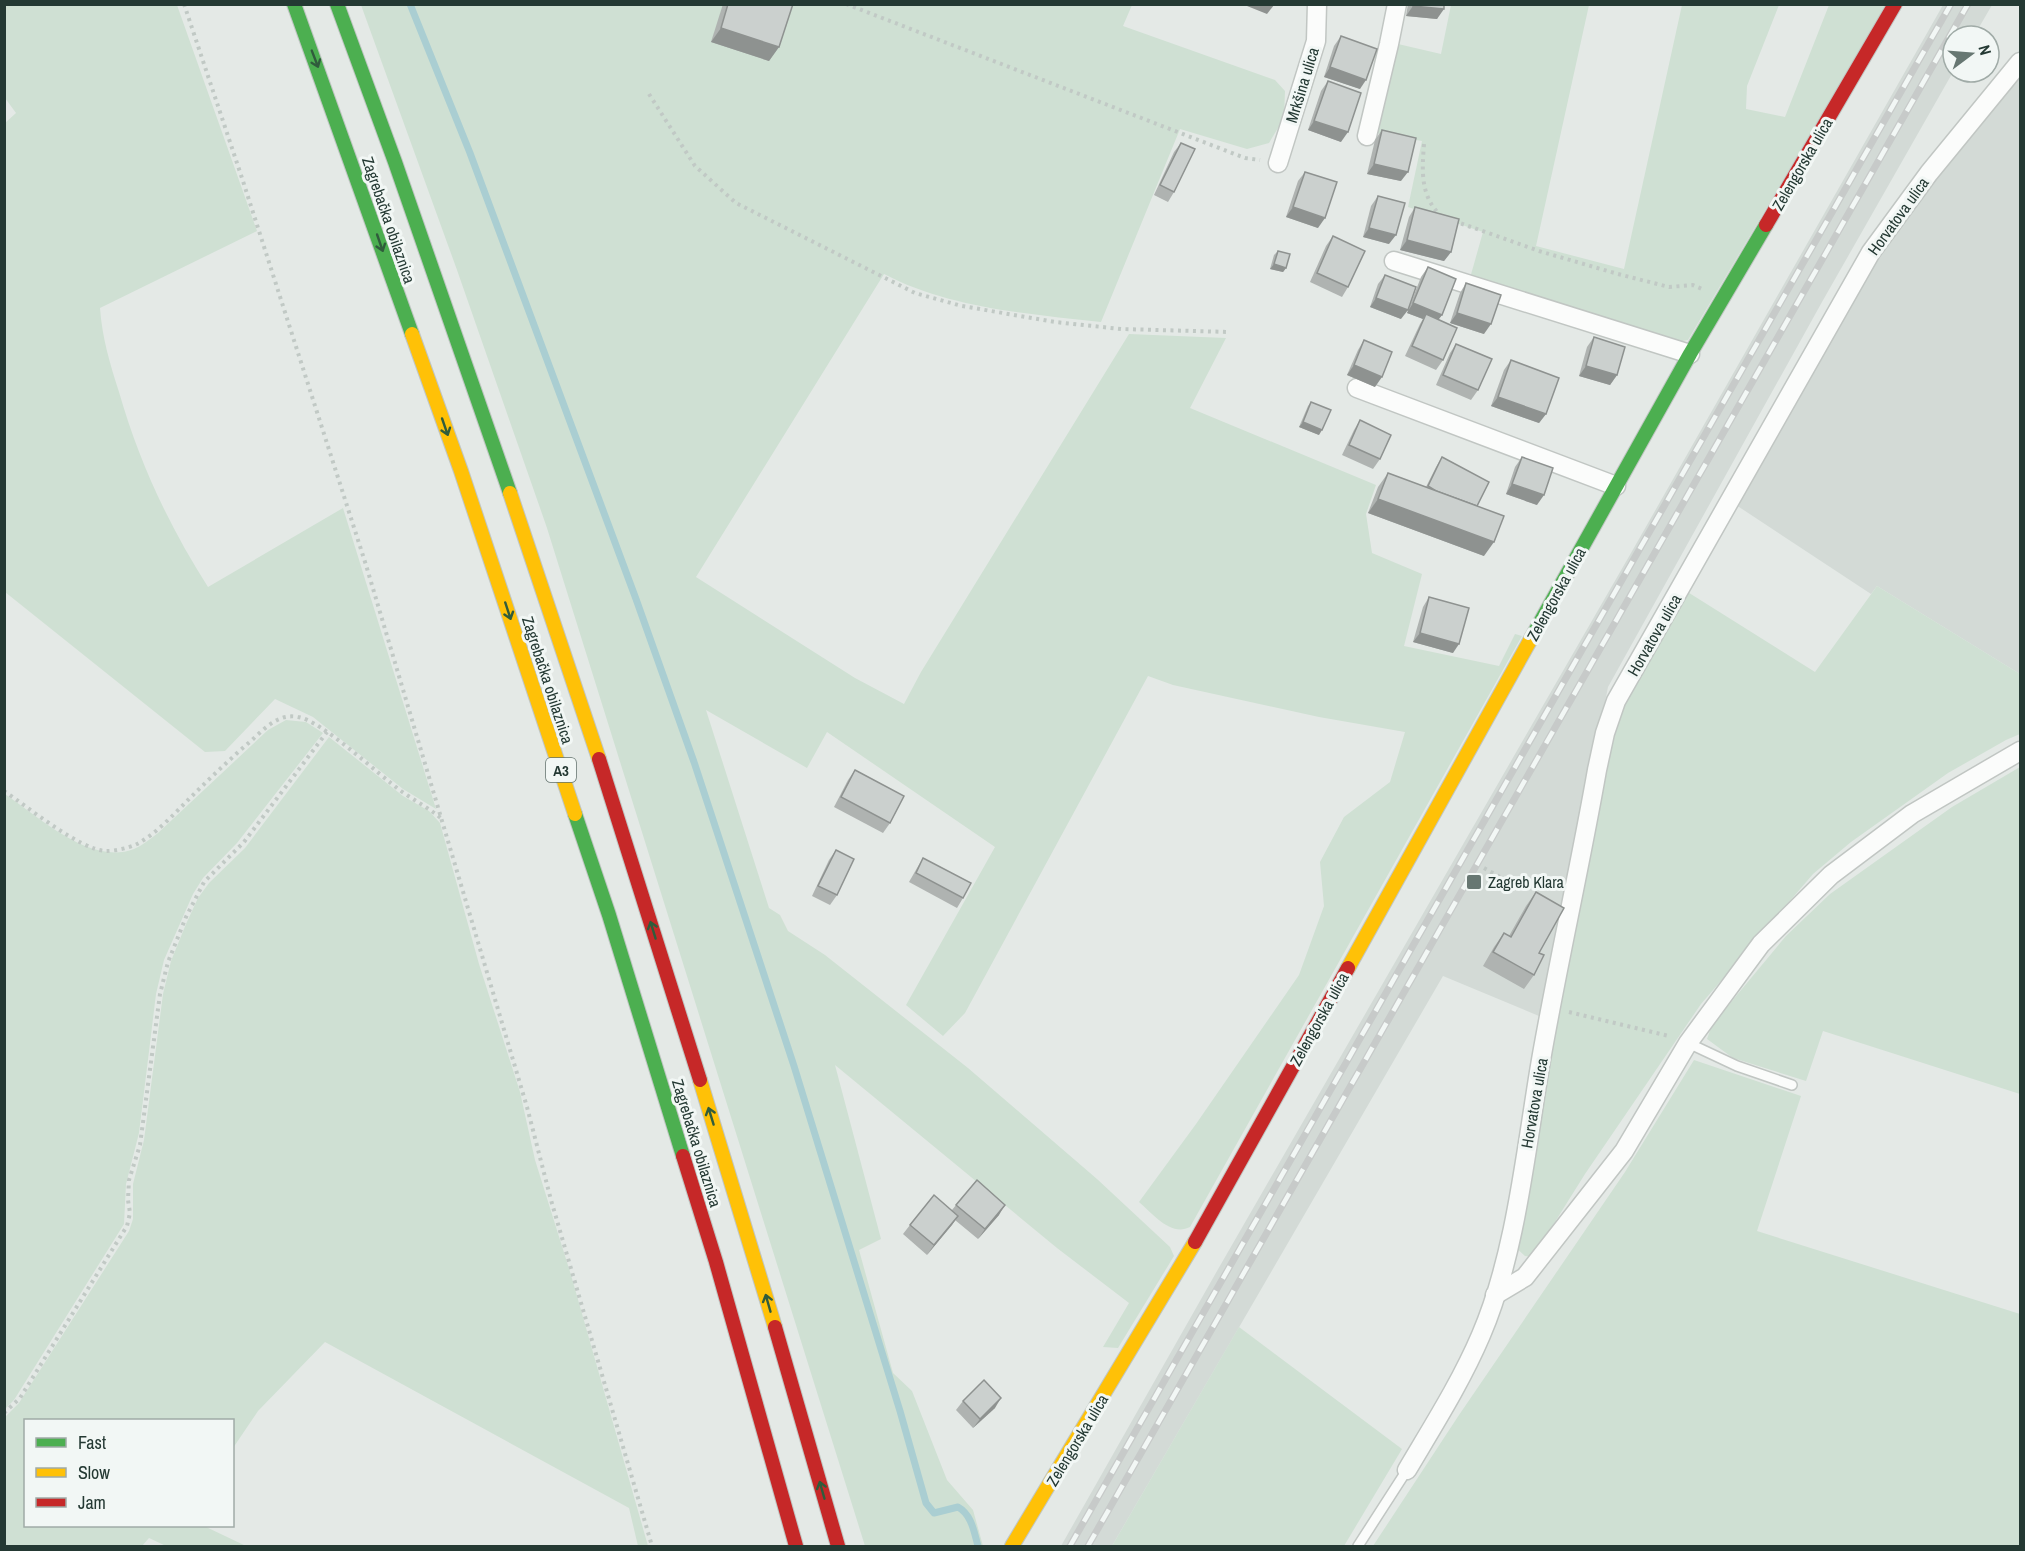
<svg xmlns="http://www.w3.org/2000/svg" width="2025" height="1551" viewBox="0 0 2025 1551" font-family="'Archivo Narrow',sans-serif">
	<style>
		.built { fill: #d3dad6 }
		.green { fill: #cfe0d3 }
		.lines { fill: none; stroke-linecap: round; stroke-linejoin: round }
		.stream { stroke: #aaced2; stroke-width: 7 }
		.lane-casing { stroke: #c1c6c3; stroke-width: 12 }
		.street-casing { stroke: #c1c6c3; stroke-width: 21 }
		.fast-casing { stroke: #c0c6c3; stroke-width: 16 }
		.slow-casing { stroke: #c0c6c3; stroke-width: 16 }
		.jam-casing { stroke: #c0c6c3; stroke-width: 16 }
		.path { stroke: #c1c9c5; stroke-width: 4; stroke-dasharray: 3 4.5; stroke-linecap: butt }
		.lane { stroke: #fbfcfb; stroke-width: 9 }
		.street { stroke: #fbfcfb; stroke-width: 18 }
		.fast { stroke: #4caf50; stroke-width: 14 }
		.slow { stroke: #ffc107; stroke-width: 14 }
		.jam { stroke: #c62828; stroke-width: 14 }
		.rail-casing { stroke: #c7cac9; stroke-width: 7 }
		.rail { stroke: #f2f7f5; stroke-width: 4.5; stroke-dasharray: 14; stroke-linecap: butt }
		.wall { fill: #afb3b1 }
		.shaded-wall { fill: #8e9290 }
		.building { fill: #cbd0ce; stroke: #8e9290; stroke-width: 1.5 }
		.oneway { stroke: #305c3c }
		.poi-dot { fill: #677772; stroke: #f2f7f5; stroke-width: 2 }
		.labels { text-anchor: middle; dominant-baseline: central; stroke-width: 6; stroke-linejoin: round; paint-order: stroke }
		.shield { fill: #f2f7f5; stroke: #62726d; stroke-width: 1.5 }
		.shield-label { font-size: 15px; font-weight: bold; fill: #243933 }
		.street-label { font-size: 16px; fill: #243933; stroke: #f2f7f5 }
		.poi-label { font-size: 16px; fill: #243933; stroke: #f2f7f5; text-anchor: start }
	</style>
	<rect width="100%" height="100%" fill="#e4e9e6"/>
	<!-- built -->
	<g class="built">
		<polygon points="1943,5 1992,5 1974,36 1953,36 1953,72 1822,302 1608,687 1561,924 1539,1016 1443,976 1112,1546 1061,1546 1217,1271 1631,553"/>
		<polygon points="2020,73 2020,674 1877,586 1871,594 1733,503 1898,222"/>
	</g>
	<!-- green -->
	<g class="green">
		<path d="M5,4L177,5L257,231L100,308C102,337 110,364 119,392C139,462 169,526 208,587L343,508L436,809L403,789L313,717L275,699L225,751L205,752L5,592L4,124L16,113L5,98Z"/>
		<path d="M361,5H1132L1123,26L1275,80L1285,91L1284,118L1269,143L1247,149L1180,129L1101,322C1028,314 949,308 884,274L696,577L855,678L904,704L921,672L1129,334L1226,338L1190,408L1376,485L1366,514L1372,553L1422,574L1404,646L1499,666L1515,634L1522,636L1190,1227C1171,1237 1153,1214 1139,1202L1196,1124L1299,975L1324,906L1320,862L1344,817L1390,782L1405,732L1319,717L1173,685L1148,676L965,1013L943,1036L906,1005L995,847L827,732L807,768L706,710L769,908L780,915L788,931L825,955L968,1068L1097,1179L1170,1247L1174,1256L1118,1348L1103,1347L1129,1303L1057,1248L835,1065L881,1239L859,1250L893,1373L912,1391L947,1480L973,1510L983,1546H865L547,528L457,270Z"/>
		<polygon points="1451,5 1589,5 1536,246 1624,269 1682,5 1779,5 1747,86 1746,109 1785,117 1829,5 1887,5 1688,340 1677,342 1470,278 1483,232 1408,207 1422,141 1376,133 1398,44 1441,54"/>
		<polygon points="1877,586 2020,674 2020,734 2006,740 1948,773 1851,842 1813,874 1701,1004 1585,1174 1533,1257 1525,1256 1514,1246 1597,809 1620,714 1686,591 1815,672"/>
		<path d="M286,720L306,722L323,733L237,843L203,878L193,894L164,960L156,994L139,1133L126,1184L124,1224L14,1400L5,1409V794C39,817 91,866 134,849C143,845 150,839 158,833L268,730Z"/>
		<polygon points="329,737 403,796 429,811 440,823 479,964 520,1092 535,1160 571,1275 648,1546 638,1546 629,1508 325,1342 258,1411 233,1448 232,1420 26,1420 26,1526 204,1526 246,1546 166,1546 149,1538 142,1546 5,1546 5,1417 19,1403 129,1231 133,1219 133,1184 144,1140 163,994 171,961 186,924 198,898 209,883 245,848"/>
		<polygon points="2020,767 2020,1094 1823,1031 1806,1081 1733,1058 1707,1039 1712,1025 1786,936 1830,894 1952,807"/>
		<polygon points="1694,1060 1801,1096 1757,1231 2020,1314 2020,1546 1373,1546 1459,1415 1625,1172"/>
		<polygon points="1239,1327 1402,1449 1344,1546 1112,1546"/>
	</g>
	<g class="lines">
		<!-- stream -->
		<path class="stream" d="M410,4L470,153L636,599L694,762L794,1066L900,1411L926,1503L934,1513L958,1507C972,1515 974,1532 978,1546"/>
		<!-- lane casing -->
		<g class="lane-casing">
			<g id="lane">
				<polyline points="1688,1043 1737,1066 1792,1085"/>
				<polyline points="1358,1546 1407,1470"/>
			</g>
		</g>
		<!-- street casing -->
		<g class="street-casing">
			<g id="street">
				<polyline points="1367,136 1389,44 1397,4"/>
				<polyline points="1278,163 1316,41 1317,4"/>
				<polyline points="1394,261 1690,354"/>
				<polyline points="1357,388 1616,486"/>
				<polyline points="1495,1295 1525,1277 1624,1151 1688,1043 1761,944 1831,875 1912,814 2020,751"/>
				<path d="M1407,1470C1433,1426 1461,1382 1481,1335C1516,1254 1526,1148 1541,1060C1558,963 1580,867 1597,770L1605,733L1616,701L1871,252L1929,173L2020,62"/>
			</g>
		</g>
		<!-- fast casing -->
		<g class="fast-casing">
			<g id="fast">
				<polyline points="294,4 412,334"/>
				<polyline points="337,4 395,162 510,493"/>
				<polyline points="1532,637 1690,354 1766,225"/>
				<polyline points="575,814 609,915 683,1156"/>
			</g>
		</g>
		<!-- slow casing -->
		<g class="slow-casing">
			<g id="slow">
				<polyline points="412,334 461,471 575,814"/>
				<polyline points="510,493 599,759"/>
				<polyline points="1348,968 1532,637"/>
				<polyline points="700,1080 775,1327"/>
				<polyline points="1012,1546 1195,1242"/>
			</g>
		</g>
		<!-- jam casing -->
		<g class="jam-casing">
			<g id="jam">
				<polyline points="1766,225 1895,4"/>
				<polyline points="599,759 700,1080"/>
				<polyline points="683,1156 716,1262 796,1546"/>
				<polyline points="1195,1242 1348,968"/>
				<polyline points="775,1327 838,1546"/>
			</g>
		</g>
		<!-- path -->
		<g class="path">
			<polyline points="184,4 242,178 366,565 527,1107 551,1200 652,1546"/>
			<polyline points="846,4 1245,158 1260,160"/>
			<polyline points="649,94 695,166 736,203 915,293 962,306 1055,322 1121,329 1229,332"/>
			<path d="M1424,144C1422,171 1420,196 1441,216"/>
			<polyline points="1454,221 1539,251 1618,274 1669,287 1693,285 1702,289"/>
			<path d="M4,791C28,807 80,850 106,851C115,851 129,848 137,844C157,833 173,815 189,799C209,779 230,759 252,740C265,728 279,713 298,717C321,720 379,775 401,791C415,801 429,808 442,819"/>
			<polyline points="1484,868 1523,890"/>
			<polyline points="1569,1012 1669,1036"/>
			<polyline points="4,1413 20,1398 127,1226 130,1213 128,1200 129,1180 140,1145 160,994 168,962 186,917 204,882 244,842 327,732"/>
		</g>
		<!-- lane -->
		<use href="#lane" class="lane"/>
		<!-- street -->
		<use href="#street" class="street"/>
		<!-- fast -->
		<use href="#fast" class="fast"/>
		<!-- slow -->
		<use href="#slow" class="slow"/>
		<!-- jam -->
		<use href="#jam" class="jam"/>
		<!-- rail casing -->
		<g class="rail-casing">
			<g id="rail">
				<polyline points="1070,1546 1951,4"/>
				<polyline points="1088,1546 1968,4"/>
			</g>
		</g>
		<!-- rail -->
		<use href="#rail" class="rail"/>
	</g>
	<!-- wall -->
	<g class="wall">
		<polygon points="723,4 793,4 779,47 769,61 711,42"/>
		<polygon points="1408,4 1444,4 1437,19 1406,16"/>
		<polygon points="1341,36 1360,89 1324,77 1334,46"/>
		<polygon points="1328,81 1341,142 1308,130 1321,91"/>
		<polygon points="1382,130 1401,181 1367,174 1375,140"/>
		<polygon points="1181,143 1174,192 1168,202 1154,195 1174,152"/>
		<polygon points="1305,172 1318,228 1286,217 1298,181"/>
		<polygon points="1378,196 1389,244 1363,237 1371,206"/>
		<polygon points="1415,207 1451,252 1444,261 1400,250 1409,217"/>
		<polygon points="1333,236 1348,287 1342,297 1310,282 1326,246"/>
		<polygon points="1278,251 1286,268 1283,272 1270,269 1274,255"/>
		<polygon points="1428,267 1442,315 1438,320 1443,360 1436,370 1405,356 1420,324 1423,319 1407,313 1421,277"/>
		<polygon points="1385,275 1401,319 1370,307 1378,284"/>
		<polygon points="1466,283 1484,334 1450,323 1460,293"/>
		<polygon points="1594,337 1617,375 1610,385 1579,376 1587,347"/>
		<polygon points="1364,340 1375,387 1347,375 1358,350"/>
		<polygon points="1456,344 1478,390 1471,400 1436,385 1450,353"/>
		<polygon points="1511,360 1546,414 1539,423 1491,406 1504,370"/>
		<polygon points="1311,402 1319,435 1299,427 1308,406"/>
		<polygon points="1360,420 1380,459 1373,469 1342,455 1354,430"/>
		<polygon points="1442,457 1477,506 1484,556 1368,513 1378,487 1388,473 1426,487 1436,467"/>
		<polygon points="1522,457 1537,505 1506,494 1515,467"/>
		<polygon points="1429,597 1453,653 1413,642 1423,607"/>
		<polygon points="855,770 890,823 883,833 834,807 848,780"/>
		<polygon points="836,850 837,895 830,905 812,896 829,860"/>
		<polygon points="923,858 963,898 957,908 909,882 917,868"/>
		<polygon points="1536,892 1539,953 1534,975 1524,989 1483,966 1494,947 1504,933 1509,936 1526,906"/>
		<polygon points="956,1205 999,1215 978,1239 955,1220 927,1255 903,1234 910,1225 952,1210"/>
		<polygon points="963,1401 995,1408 973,1428 956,1410"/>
	</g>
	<!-- shaded-wall -->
	<g class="shaded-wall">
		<polygon points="1242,4 1274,5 1267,14"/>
		<polygon points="1413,6 1444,9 1437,19 1406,16"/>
		<polygon points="721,28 779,47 769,61 711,42"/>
		<polygon points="1330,67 1366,80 1360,89 1324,77"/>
		<polygon points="1314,121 1348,132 1341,142 1308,130"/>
		<polygon points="1374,164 1408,172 1401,181 1367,174"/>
		<polygon points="1293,207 1325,218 1318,228 1286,217"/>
		<polygon points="1369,228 1396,235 1389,244 1363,237"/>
		<polygon points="1407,240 1451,252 1444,261 1400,250"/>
		<polygon points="1274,264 1286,268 1283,272 1270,269"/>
		<polygon points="1376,298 1408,310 1401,319 1370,307"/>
		<polygon points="1413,303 1442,315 1435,324 1426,314 1423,319 1407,313"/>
		<polygon points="1457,313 1491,324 1484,334 1450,323"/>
		<polygon points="1354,365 1382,377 1375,387 1347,375"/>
		<polygon points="1586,366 1617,375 1610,385 1579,376"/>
		<polygon points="1498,397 1546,414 1539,423 1491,406"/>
		<polygon points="1303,422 1322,430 1319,435 1299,427"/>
		<polygon points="1512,484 1544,495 1537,505 1506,494"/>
		<polygon points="1378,499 1494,542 1484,556 1368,513"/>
		<polygon points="1420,633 1459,644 1453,653 1413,642"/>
		<polygon points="1005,1205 999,1215 978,1239 985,1229"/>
		<polygon points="958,1216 952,1225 927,1255 934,1245"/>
		<polygon points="1001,1398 995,1408 973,1428 980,1419"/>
	</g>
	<!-- building -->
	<g class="building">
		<polygon points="728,4 793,4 779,47 721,28"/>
		<polygon points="1413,4 1444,4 1444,9 1413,6"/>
		<polygon points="1341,36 1377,49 1366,80 1330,67"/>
		<polygon points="1328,81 1361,93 1348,132 1314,121"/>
		<polygon points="1382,130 1416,138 1408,172 1374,164"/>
		<polygon points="1181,143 1195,149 1174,192 1160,185"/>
		<polygon points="1305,172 1337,182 1325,218 1293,207"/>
		<polygon points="1378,196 1405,203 1396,235 1369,228"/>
		<polygon points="1415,207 1459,219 1451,252 1407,240"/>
		<polygon points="1333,236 1365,251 1348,287 1317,273"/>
		<polygon points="1278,251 1290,254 1286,268 1274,264"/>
		<polygon points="1428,267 1456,279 1442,315 1413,303"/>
		<polygon points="1385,275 1416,287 1408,310 1376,298"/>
		<polygon points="1466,283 1501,295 1491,324 1457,313"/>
		<polygon points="1426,314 1457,328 1443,360 1412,346"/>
		<polygon points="1594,337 1625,347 1617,375 1586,366"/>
		<polygon points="1364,340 1392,352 1382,377 1354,365"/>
		<polygon points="1456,344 1492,359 1478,390 1443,375"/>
		<polygon points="1511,360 1559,378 1546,414 1498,397"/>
		<polygon points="1311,402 1331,410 1322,430 1303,422"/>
		<polygon points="1360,420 1391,435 1380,459 1349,445"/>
		<polygon points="1442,457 1489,482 1477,506 1436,491 1428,486"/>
		<polygon points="1522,457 1553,468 1544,495 1512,484"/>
		<polygon points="1388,473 1504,516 1494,542 1378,499"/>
		<polygon points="1429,597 1469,608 1459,644 1420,633"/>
		<polygon points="855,770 904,796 890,823 841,797"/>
		<polygon points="836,850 854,859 837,895 818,886"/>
		<polygon points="923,858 971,883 963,898 916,873"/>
		<polygon points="1536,892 1564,908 1539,953 1544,955 1534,975 1493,952 1504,933 1511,937"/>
		<polygon points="977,1180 1005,1205 985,1229 956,1205"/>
		<polygon points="934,1195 958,1216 934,1245 910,1225"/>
		<polygon points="984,1380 1001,1398 980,1419 963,1401"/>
	</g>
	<!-- one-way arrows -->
	<defs><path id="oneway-shaft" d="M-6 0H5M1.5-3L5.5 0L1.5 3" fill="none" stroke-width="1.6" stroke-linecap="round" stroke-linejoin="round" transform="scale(1.5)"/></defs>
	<g class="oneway">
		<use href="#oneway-shaft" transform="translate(315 59) rotate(69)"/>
		<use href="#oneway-shaft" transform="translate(380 243) rotate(71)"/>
		<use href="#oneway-shaft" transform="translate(445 427) rotate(71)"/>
		<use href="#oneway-shaft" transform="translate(508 611) rotate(72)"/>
		<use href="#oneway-shaft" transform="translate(653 930) rotate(-107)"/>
		<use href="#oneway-shaft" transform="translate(711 1116) rotate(-107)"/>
		<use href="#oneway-shaft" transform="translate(768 1303) rotate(-106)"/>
		<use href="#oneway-shaft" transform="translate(822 1490) rotate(-106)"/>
	</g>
	<!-- markers -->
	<rect class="poi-dot" x="1466" y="874" width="16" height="16" rx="3"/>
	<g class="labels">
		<!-- shield labels -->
		<rect class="shield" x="546" y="758" width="30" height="24" rx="4.5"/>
		<g class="shield-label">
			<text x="561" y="770">A3</text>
		</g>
		<!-- street labels -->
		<g class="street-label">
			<text transform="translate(1302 85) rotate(-73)">Mrkšina ulica</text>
			<text transform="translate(1802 164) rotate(-60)">Zelengorska ulica</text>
			<text transform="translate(1898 216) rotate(-54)">Horvatova ulica</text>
			<text transform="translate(389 220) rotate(71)">Zagrebačka obilaznica</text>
			<text transform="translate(1556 594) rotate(-61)">Zelengorska ulica</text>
			<text transform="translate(1654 635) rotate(-60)">Horvatova ulica</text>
			<text transform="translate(548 680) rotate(72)">Zagrebačka obilaznica</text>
			<text transform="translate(1319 1019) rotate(-61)">Zelengorska ulica</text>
			<text transform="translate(1534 1103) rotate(-80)">Horvatova ulica</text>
			<text transform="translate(697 1143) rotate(73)">Zagrebačka obilaznica</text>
			<text transform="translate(1077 1440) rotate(-59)">Zelengorska ulica</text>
		</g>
		<!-- poi labels -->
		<g class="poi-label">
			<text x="1488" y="882">Zagreb Klara</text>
		</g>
	</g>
	<!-- border -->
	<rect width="2025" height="1551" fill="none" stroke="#243933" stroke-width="12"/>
	<!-- legend -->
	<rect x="24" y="1419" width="210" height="108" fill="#f2f7f5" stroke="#a0aba7" stroke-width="1.5"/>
	<rect x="36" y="1438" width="30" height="9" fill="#4caf50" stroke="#a0aba7" stroke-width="1.5"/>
	<text x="78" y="1449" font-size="18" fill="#243933">Fast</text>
	<rect x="36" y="1468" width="30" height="9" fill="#ffc107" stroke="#a0aba7" stroke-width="1.5"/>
	<text x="78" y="1479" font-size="18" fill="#243933">Slow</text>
	<rect x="36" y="1498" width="30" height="9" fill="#c62828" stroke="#a0aba7" stroke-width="1.5"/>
	<text x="78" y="1509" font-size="18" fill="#243933">Jam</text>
	<!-- north arrow -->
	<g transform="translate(1971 54) rotate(74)"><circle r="28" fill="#f2f7f5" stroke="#a0aba7" stroke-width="1.5"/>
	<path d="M0-4.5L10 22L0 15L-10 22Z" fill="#677772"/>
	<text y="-9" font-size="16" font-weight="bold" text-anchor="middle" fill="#243933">N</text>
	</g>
</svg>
